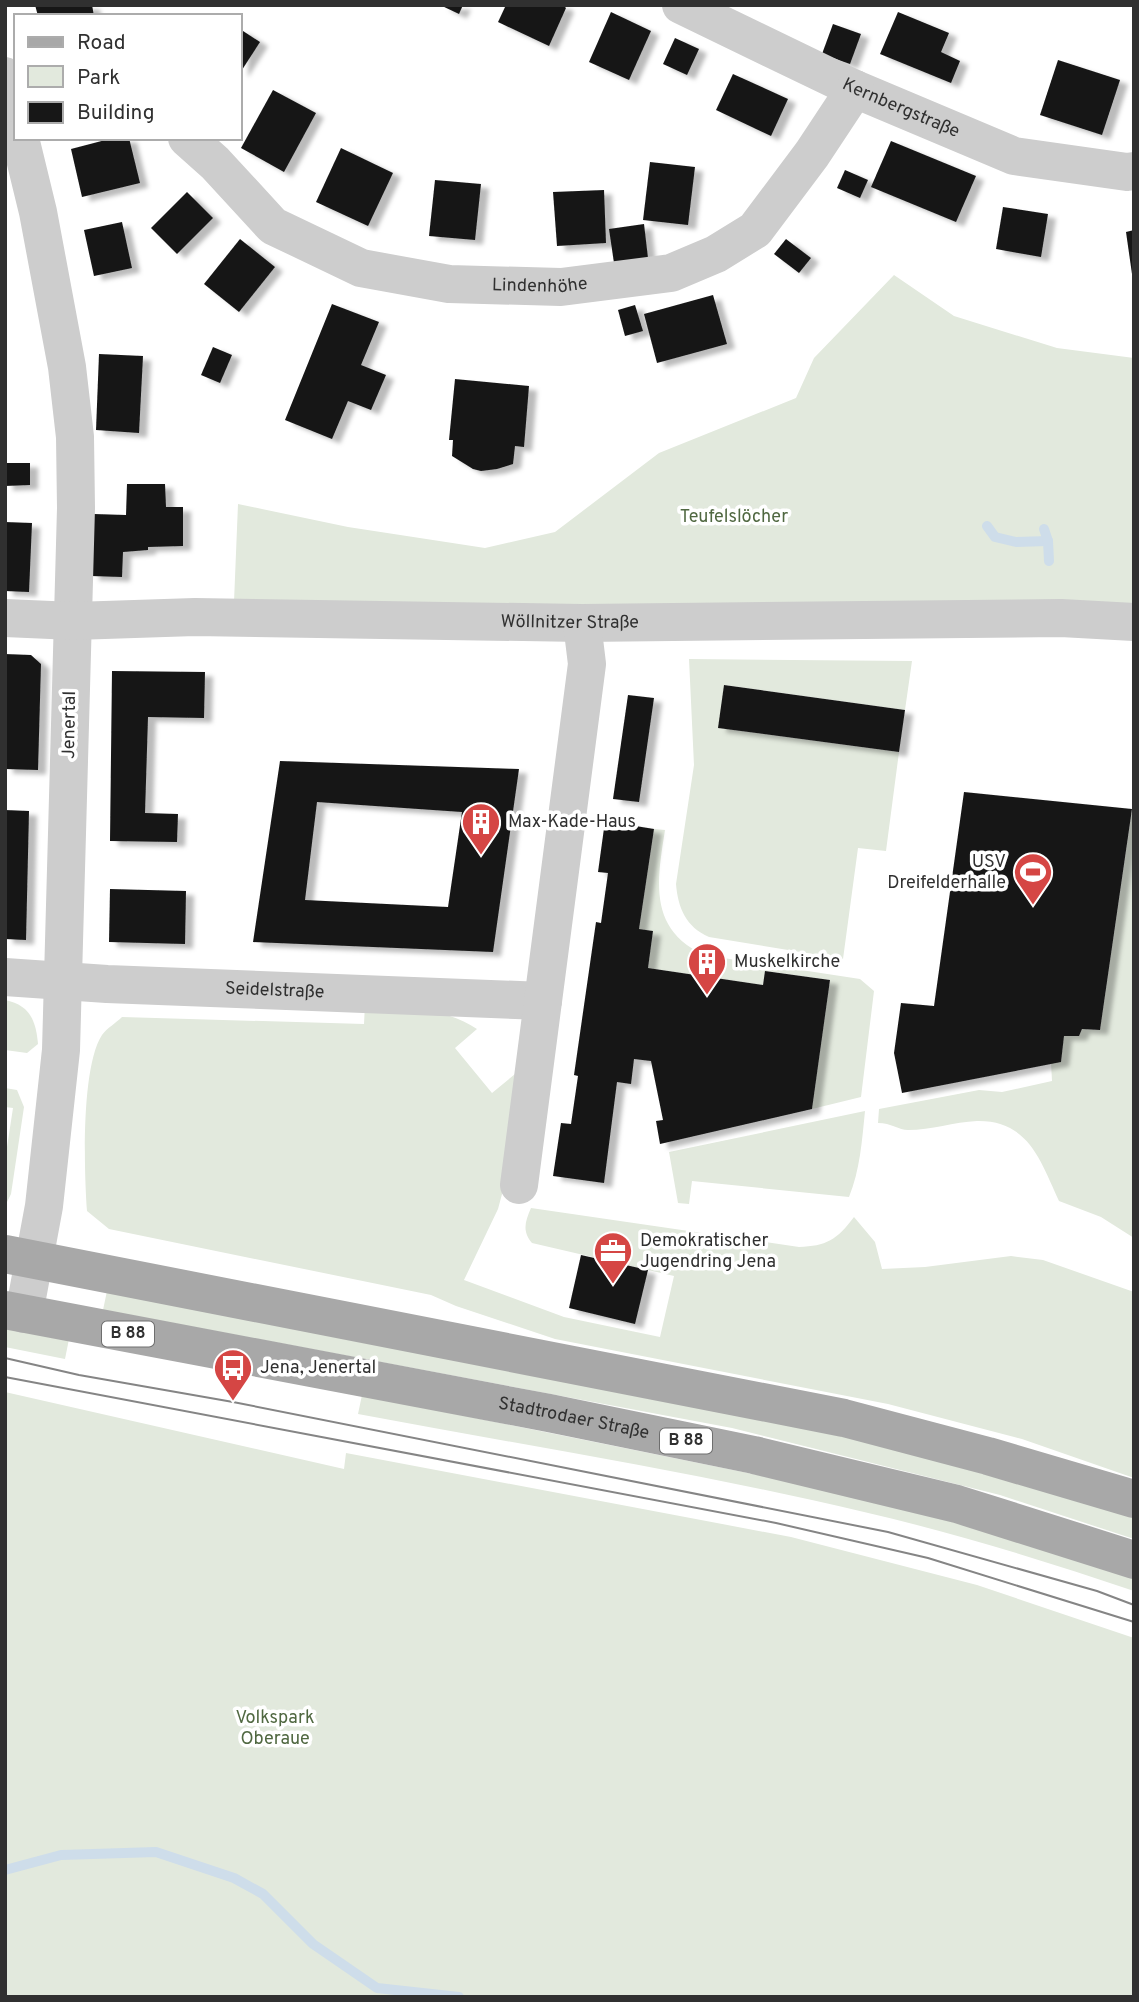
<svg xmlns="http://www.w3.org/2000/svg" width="1139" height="2002" viewBox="0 0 1139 2002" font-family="Overpass,sans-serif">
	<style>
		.green { fill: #e2e9dd }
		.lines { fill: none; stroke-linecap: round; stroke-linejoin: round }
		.stream { stroke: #ceddea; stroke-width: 10 }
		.building { fill: #171717; fill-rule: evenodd; filter: url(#shadow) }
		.minor { stroke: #cdcdcd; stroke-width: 38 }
		.major { stroke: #a8a8a8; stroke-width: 38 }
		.tram { stroke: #858585; stroke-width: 2 }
		.labels { text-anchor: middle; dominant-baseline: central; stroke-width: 7; stroke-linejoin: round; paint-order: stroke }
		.shield { fill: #fff; stroke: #6e6e6e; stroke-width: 2 }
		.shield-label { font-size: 16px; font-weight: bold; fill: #303030 }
		.street-label { font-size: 18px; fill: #303030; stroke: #fff }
		.park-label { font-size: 18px; fill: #506841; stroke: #fff }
		.poi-label { font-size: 18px; fill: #303030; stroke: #fff; text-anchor: start }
	</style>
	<defs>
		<filter id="shadow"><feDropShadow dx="8" dy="4.5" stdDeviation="2" flood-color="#0004"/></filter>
	</defs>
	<rect width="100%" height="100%" fill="#fff"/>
	<!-- green -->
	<g class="green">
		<polygon points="894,275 954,316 1057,348 1134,358 1134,607 594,609 234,602 238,504 348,527 485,548 555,532 659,453 796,398 814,358"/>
		<path d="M689,659L912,661L905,710L725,685L719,728L899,752L886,851L858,848L843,959L709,937C686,927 678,908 676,884L694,765Z"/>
		<path d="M1134,797V1238L1101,1217L1059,1201C1041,1162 1029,1120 977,1121C954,1122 931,1130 908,1130C899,1130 891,1123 878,1123L879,1109L979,1090L1002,1092L1052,1081L1051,1063L1061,1061L1064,1036H1079L1082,1029L1100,1030Z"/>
		<path d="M654,829L665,830C657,881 648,929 704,955L860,979L874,991L861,1097L812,1109L830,980L766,971L763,985L648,968L653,931L639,929Z"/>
		<path d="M5,1000C30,1005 36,1021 38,1044L27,1053L5,1050Z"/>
		<path d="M365,1004C404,1007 443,1007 477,1029L455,1048L492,1093L515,1074L520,1127L498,1209L464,1280L564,1317L660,1337L674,1276L532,1243C522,1231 525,1222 531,1208L799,1247C826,1246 837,1240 854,1217L875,1242L882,1269L925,1267L1011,1256L1043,1260L1134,1292V1478L1022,1439L888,1404L555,1339L456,1306L431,1295L109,1229L87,1211C84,1172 81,1067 102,1035C107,1028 116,1023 122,1017L364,1024Z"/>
		<polygon points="5,1088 17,1090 24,1107 11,1194 5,1206 5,1160 13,1108 5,1107"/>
		<path d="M865,1111C862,1141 860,1170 849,1197L692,1181L689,1204L678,1203L669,1152Z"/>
		<polygon points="107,1291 861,1439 1134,1517 1134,1539 1000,1495 732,1428 103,1310"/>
		<polygon points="5,1327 69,1339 65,1359 5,1347"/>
		<polygon points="5,1392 344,1469 346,1453 791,1537 977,1585 1134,1638 1134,1997 5,1997"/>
		<path d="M362,1395L886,1501L1134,1575V1591C1045,1561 955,1533 864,1512C697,1472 527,1446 358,1414Z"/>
	</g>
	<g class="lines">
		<!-- stream -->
		<g class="stream">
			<polyline points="987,526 995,537 1016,542 1048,541"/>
			<polyline points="1044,529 1048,541 1049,561"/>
			<polyline points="5,1870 61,1855 156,1852 234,1878 263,1894 313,1944 377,1988 459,1997"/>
		</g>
	</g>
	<!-- building -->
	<g class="building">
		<polygon points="35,5 92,5 94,16 38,16"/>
		<polygon points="440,5 463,5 459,14"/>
		<polygon points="506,5 563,5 566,8 549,46 498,22"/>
		<polygon points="611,12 651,31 629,80 589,62"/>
		<polygon points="898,12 949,33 941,52 960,61 951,83 880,54"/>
		<polygon points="833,24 861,34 850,64 822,54"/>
		<polygon points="240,29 260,42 240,73"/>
		<polygon points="675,38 699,49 687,75 663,64"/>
		<polygon points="1058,60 1120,80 1102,135 1040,115"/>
		<polygon points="733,74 788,99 771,136 716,110"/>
		<polygon points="273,90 316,113 284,172 241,148"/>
		<polygon points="113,138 129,138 140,183 82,197 71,149"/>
		<polygon points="891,141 976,176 956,222 871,187"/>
		<polygon points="341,148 393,173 368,226 316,202"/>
		<polygon points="650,162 695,167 688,225 643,220"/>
		<polygon points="845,170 868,180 860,198 837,188"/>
		<polygon points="435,180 481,184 475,240 429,236"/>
		<polygon points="604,190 606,243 557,246 553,192"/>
		<polygon points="187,192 213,218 177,254 151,228"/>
		<polygon points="1003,207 1048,214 1041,257 996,249"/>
		<polygon points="122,222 132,268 94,276 84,230"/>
		<polygon points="644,224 648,258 614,263 609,229"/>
		<polygon points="1134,230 1134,274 1132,274 1126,232"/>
		<polygon points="240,239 275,267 239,312 204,284"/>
		<polygon points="786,239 811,258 799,273 774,254"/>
		<polygon points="713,295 727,344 657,363 644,314"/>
		<polygon points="332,304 379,322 361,365 386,375 371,410 348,401 332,439 285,420"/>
		<polygon points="635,305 643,331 625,336 618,310"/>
		<polygon points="213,347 232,355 220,383 201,375"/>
		<polygon points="99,354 143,356 139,433 96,430"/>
		<polygon points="455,379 529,386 524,447 515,446 513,464 497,469 481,471 473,469 452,456 453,440 449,440"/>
		<polygon points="5,463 30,463 30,485 5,486"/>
		<polygon points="127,484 165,484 166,507 183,507 183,546 148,547 148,550 123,552 122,577 91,576 94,514 126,515"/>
		<polygon points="5,522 32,523 29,592 5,591"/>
		<polygon points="5,654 31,655 41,664 38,770 5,769"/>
		<polygon points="112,671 205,672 204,718 148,717 145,813 178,814 177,842 110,841"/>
		<polygon points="724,685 905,710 899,752 718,728"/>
		<polygon points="628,695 654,698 639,802 613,799"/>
		<path d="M280,761L519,769L493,952L253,942ZM317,802L462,812L448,907L305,900Z"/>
		<polygon points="964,792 1132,809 1100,1030 1082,1029 1079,1036 1064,1036 1061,1062 902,1093 894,1053 901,1003 934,1006"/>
		<polygon points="5,810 29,811 26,940 5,939"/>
		<polygon points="605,821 654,829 639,929 653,931 648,968 763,985 765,971 830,980 812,1109 660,1144 656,1121 663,1120 651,1061 634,1059 631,1084 617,1082 604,1183 553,1176 561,1123 571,1124 578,1076 574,1075 596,922 601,923 608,873 598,872"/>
		<polygon points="110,889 186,891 185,944 109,942"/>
		<polygon points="581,1255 648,1270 635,1324 569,1308"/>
	</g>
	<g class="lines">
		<!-- minor -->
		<g class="minor">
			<path id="s1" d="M681,5L855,89L1014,156L1127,172L1134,171"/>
			<polyline points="5,76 16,119"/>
			<polyline points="20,138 38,212 67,367 75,437 76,508 61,1050 44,1206 24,1314"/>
			<path id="s2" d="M187,138L215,163L273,226L361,268L449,284L561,287L671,273L716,254L755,230L812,154L855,89"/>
			<path id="s3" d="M5,618L74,621L195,617L582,623L1061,618L1134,622"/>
			<path id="s4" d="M5,977L107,984L543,1001"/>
			<polyline points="519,1185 587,664 582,623"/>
		</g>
		<!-- major -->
		<g class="major">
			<polyline points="5,1254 844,1418 988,1456 1134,1499"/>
			<path id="s5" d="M5,1310L549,1413L754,1455L957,1504L1134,1560"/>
		</g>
		<!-- tram -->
		<g class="tram">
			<polyline points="5,1358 79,1375 233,1402 888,1532 1097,1591 1134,1605"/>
			<polyline points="5,1377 776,1523 928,1558 1134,1622"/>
		</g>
	</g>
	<!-- icons -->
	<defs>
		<g id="building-pin" transform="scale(2.0125)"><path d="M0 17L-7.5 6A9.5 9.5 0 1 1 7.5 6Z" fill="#d54644" stroke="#fff"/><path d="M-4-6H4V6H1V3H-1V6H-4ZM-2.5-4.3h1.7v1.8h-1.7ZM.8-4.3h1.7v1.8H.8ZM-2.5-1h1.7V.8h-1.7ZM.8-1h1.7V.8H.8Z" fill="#fff"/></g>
		<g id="stadium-pin" transform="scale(2.0125)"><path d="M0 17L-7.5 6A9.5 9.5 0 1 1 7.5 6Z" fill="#d54644" stroke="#fff"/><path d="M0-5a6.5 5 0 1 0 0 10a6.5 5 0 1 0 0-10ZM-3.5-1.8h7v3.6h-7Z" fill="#fff"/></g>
		<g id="office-pin" transform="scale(2.0125)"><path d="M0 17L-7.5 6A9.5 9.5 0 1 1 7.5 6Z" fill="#d54644" stroke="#fff"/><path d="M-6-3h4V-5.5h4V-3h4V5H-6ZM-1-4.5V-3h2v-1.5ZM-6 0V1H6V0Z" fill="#fff"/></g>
		<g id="bus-pin" transform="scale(2.0125)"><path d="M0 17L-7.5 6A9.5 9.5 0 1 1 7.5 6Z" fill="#d54644" stroke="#fff"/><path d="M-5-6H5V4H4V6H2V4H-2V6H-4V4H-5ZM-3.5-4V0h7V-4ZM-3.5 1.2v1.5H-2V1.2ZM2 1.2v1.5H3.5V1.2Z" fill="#fff"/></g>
	</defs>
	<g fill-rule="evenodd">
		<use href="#building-pin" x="481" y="822"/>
		<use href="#stadium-pin" x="1033" y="872"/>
		<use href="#building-pin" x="707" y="962"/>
		<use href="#office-pin" x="613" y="1251"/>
		<use href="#bus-pin" x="233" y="1368"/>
	</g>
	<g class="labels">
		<!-- shield labels -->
		<g class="shield">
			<rect x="102" y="1321.5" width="52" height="25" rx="5"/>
			<rect x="660" y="1428.5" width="52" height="25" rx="5"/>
		</g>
		<g class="shield-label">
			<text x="128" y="1334">B 88</text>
			<text x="686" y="1441">B 88</text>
		</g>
		<!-- street labels -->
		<g class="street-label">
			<text stroke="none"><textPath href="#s1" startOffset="243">Kernbergstraße</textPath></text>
			<text stroke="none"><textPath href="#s2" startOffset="401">Lindenhöhe</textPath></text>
			<text stroke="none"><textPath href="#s3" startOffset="565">Wöllnitzer Straße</textPath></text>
			<text transform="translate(70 725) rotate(-89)">Jenertal</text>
			<text stroke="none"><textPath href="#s4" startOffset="270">Seidelstraße</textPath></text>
			<text stroke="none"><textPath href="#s5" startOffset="579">Stadtrodaer Straße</textPath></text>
		</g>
		<!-- park labels -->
		<g class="park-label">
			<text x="734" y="517">Teufelslöcher</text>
			<text x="275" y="1718">Volkspark<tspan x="275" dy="21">Oberaue</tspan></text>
		</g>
		<!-- poi labels -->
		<g class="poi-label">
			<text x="508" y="822">Max-Kade-Haus</text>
			<text x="1006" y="862" text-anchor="end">USV<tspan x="1006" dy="21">Dreifelderhalle</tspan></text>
			<text x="734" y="962">Muskelkirche</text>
			<text x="640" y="1241">Demokratischer<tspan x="640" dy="21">Jugendring Jena</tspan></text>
			<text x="260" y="1368">Jena, Jenertal</text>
		</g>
	</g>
	<!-- border -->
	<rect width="1139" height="2002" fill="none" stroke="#303030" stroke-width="14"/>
	<!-- legend -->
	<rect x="14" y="14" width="228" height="126" fill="#ffffff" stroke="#acacac" stroke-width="2"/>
	<rect x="28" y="37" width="35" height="10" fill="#a8a8a8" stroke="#acacac" stroke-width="2"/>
	<text x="77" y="49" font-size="21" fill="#303030">Road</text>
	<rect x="28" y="66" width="35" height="21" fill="#e2e9dd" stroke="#acacac" stroke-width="2"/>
	<text x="77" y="84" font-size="21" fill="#303030">Park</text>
	<rect x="28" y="102" width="35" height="21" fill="#171717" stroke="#acacac" stroke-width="2"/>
	<text x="77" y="119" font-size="21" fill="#303030">Building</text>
</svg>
